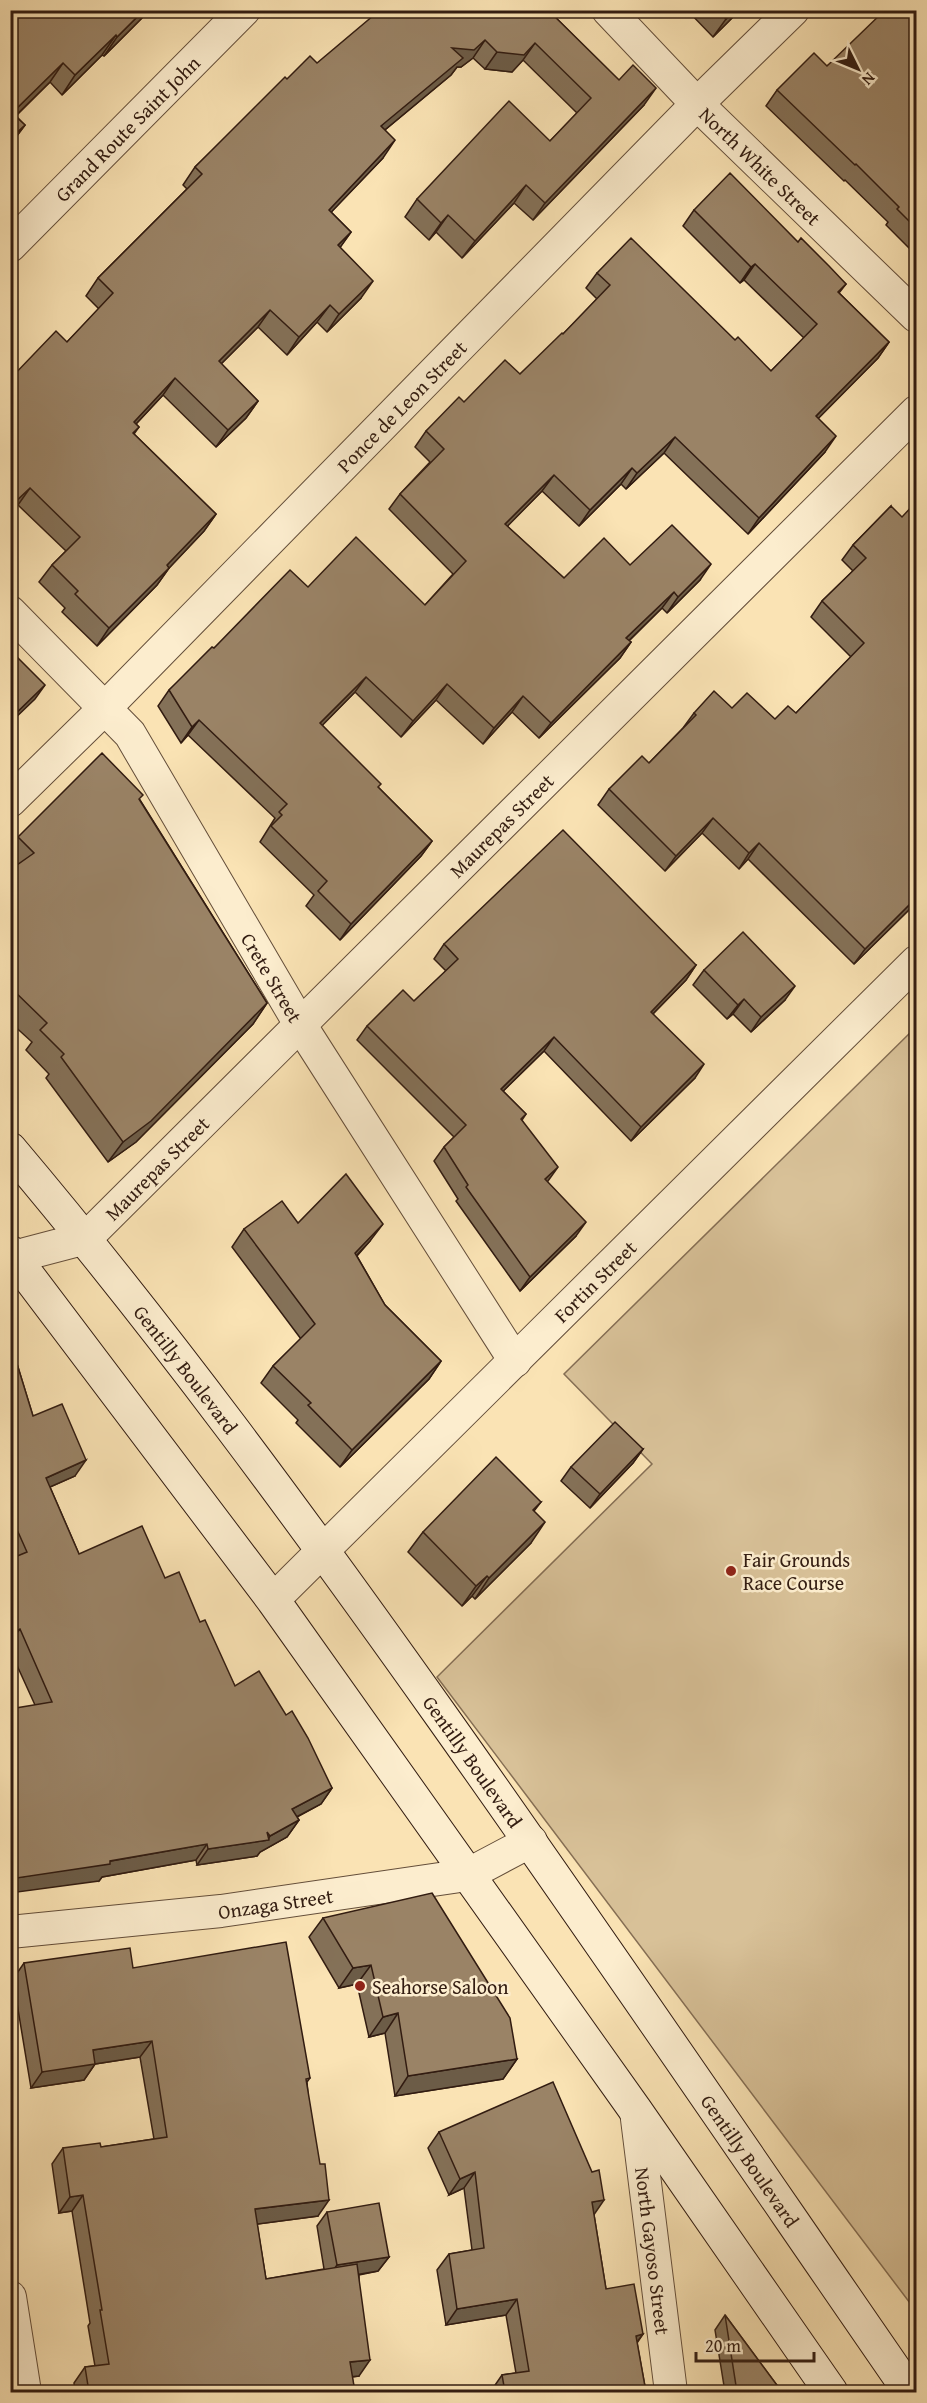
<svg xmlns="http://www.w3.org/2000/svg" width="927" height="2403" viewBox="0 0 927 2403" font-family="'Gentium Book Plus',serif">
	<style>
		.green { fill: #d8c198; stroke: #856e54; stroke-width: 1.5 }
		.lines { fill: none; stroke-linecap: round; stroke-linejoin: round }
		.minor-casing { stroke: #644e3a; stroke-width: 34 }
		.secondary-casing { stroke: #321c11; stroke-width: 35 }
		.minor { stroke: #fcedce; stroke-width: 32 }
		.secondary { stroke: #fcedce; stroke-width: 33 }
		.wall { fill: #847158; stroke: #321c11; stroke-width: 1.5 }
		.shaded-wall { fill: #6c5c47; stroke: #321c11; stroke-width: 1.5 }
		.building { fill: #9a8366; stroke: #321c11; stroke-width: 1.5 }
		.poi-dot { fill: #8f2418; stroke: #fcedce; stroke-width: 2 }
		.labels { text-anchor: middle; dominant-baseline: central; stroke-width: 5; stroke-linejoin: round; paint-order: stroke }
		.street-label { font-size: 20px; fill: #321c11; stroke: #fcedce }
		.poi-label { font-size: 20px; fill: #321c11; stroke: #fcedce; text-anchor: start }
	</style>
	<rect width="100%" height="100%" fill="#fae3b4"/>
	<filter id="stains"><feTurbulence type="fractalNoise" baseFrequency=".00333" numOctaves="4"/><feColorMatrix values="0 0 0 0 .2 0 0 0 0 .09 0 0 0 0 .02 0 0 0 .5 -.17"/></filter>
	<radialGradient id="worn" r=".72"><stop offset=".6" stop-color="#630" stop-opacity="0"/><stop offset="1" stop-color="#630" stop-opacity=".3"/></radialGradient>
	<!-- green -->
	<polygon class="green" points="916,1027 916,2311 437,1677 652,1464 564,1374"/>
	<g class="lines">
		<!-- minor casing -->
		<g class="minor-casing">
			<g id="minor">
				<path id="s1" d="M608,10L697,104L916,316"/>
				<path id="s2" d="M10,246L244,10"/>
				<path id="s3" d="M10,612L130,734L301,1026L515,1361"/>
				<path id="s4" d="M10,801L105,708L697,104L793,10"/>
				<path id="s5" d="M10,1258L86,1238L916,412"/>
				<path id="s6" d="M273,1600L916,962"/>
				<path id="s7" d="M10,1932L221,1911L467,1875L531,1841"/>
				<path id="s8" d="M636,2111L671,2392"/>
				<polyline points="10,2297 25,2392"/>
			</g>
		</g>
		<!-- secondary casing -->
		<g class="secondary-casing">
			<g id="secondary">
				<path id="s9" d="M10,1149C163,1330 303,1521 440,1714C599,1938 754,2166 910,2392"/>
				<polyline points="10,1252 273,1600 636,2111 831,2392"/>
			</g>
		</g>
		<!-- minor -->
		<use href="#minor" class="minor"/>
		<!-- secondary -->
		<use href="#secondary" class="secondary"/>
	</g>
	<!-- wall -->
	<g class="wall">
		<polygon points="10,10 142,18 104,56 102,55 62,95 50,82 16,116 25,125 10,145"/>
		<polygon points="548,10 644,105 533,220 514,203 462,258 436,232 429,240 405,217 417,199 550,141 577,113 523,60 512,72 485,69 473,58 461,67 457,67 451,75 385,130 383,158 331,212 351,232 340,247 361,298 327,332 317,322 287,355 258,327 221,364 258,401 246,418 216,447 163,395 136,424 139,427 134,434 216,514 204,531 169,568 157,585 97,646 62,612 65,608 39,582 52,565 66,551 18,505 10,512 10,379 67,342 99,309 86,296 98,278 187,189 183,185 195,167 287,79 317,63"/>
		<polygon points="687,10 740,10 713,37"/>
		<polygon points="916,10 916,255 886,225 888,222 845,180 844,181 766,106 777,90 827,66"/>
		<polygon points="694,210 798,242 846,284 839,293 889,342 878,358 818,418 825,452 748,534 664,453 626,489 621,484 579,526 542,491 507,526 564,578 630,565 700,580 667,613 662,608 629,641 631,642 620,658 539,738 512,712 483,744 436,700 401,737 355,692 322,725 379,788 432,841 421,856 340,940 306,906 314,895 260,842 275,818 188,735 181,743 158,706 169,690 214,648 308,587 425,605 453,574 389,509 400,494 430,462 415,447 426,431 464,402 520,374 563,334 597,299 586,288 597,273 735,340 771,371 804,338 744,280 740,283 683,226"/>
		<polygon points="891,506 916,903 854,964 748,859 739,869 702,833 665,871 598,805 609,789 649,763 683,728 694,713 732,708 775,719 796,713 851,657 811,617 822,601 853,571 842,560 853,545"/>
		<polygon points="140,800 267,1003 253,1024 136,1142 108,1162 46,1078 49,1074 26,1050 32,1042 10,1022 10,870 14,868 10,865 10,848 18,837"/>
		<polygon points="444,944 696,965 686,980 653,1014 695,1078 631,1141 544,1051 503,1091 526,1114 522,1120 547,1182 576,1236 520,1291 456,1201 458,1199 434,1161 444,1147 454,1137 357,1040 367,1026 414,1001 446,971 434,959"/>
		<polygon points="704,970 785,1000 751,1032 733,1014 727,1019 693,985"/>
		<polygon points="298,1223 370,1241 357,1256 385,1305 441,1361 429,1379 340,1467 296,1423 298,1420 261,1383 273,1366 301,1339 232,1247 244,1229"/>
		<polygon points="10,1341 33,1416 75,1476 50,1487 79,1554 165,1578 200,1622 235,1686 286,1715 332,1788 321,1804 297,1817 299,1820 287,1837 260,1852 257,1856 197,1865 196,1860 102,1877 99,1881 35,1705 10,1650"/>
		<polygon points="643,1449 633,1463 590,1508 561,1481 571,1467"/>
		<polygon points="541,1502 534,1511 531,1543 475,1599 472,1596 462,1606 408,1552 423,1532"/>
		<polygon points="323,1918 517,2059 503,2079 395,2096 385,2033 369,2037 357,1984 339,1988 309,1937"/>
		<polygon points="24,1963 133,1968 310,2078 307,2082 318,2216 257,2224 266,2279 324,2269 317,2226 327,2212 389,2257 378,2271 359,2275 359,2376 352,2377 355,2392 75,2392 74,2383 85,2367 95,2366 88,2326 90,2323 72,2211 59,2213 52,2164 63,2148 101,2147 154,2139 140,2057 95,2064 84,2080 31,2088 13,1979"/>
		<polygon points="439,2132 594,2215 606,2289 643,2334 637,2343 646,2392 491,2392 491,2391 502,2375 516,2373 506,2315 446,2325 437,2270 449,2254 472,2250 464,2188 449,2195 428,2148"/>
		<polygon points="725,2315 782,2392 725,2392 715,2330"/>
	</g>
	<!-- shaded-wall -->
	<g class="shaded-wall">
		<polygon points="144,10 147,10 142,18 104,56 117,37"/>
		<polygon points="734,10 740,10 713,37 726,19"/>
		<polygon points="116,35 102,55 62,95 75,75"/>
		<polygon points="485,40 473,58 461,67 457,67 451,75 369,143 381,126 452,48"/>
		<polygon points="535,43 523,60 512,72 485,69 497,52"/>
		<polygon points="63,63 50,82 10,121 12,113"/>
		<polygon points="656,88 644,105 533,220 545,203"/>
		<polygon points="25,125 10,145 10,139"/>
		<polygon points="395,140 383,158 317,227 329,210"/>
		<polygon points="526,185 514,203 462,258 475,241"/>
		<polygon points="448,215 436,232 429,240 441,223"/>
		<polygon points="351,232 339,249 338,245"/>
		<polygon points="755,264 744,280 740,283 751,267"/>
		<polygon points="373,281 361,298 327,332 339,314"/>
		<polygon points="330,305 317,322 287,355 299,337"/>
		<polygon points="270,310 258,327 206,379 219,361"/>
		<polygon points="889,342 878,358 805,432 816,416"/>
		<polygon points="175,378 163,395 122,439 134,422"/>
		<polygon points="258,401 246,418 216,447 228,430"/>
		<polygon points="836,436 825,452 748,534 759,518"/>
		<polygon points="675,437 664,453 626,489 637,473"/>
		<polygon points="632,468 621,484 579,526 590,510"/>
		<polygon points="554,475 542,491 494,540 505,524"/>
		<polygon points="30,488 18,505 10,512 10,509 14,503"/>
		<polygon points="216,514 204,531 155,583 167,565"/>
		<polygon points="711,564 700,580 667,613 678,597"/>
		<polygon points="169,568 157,585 97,646 109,628"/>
		<polygon points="674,592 662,608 615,654 626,638"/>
		<polygon points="631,642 620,658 539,738 551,723"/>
		<polygon points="366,677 355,692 309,739 320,723"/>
		<polygon points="447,684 436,700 401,737 413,721"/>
		<polygon points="45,685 35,699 10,723 10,719"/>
		<polygon points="523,696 512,712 483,744 494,728"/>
		<polygon points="199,720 188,735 181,743 192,727"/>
		<polygon points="713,818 702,833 665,871 676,856"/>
		<polygon points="432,841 421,856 340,940 351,924"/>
		<polygon points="759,843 748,859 739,869 749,853"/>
		<polygon points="916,898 916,903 854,964 865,949"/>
		<polygon points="696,965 686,980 641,1026 651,1012"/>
		<polygon points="795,986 785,1000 751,1032 761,1017"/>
		<polygon points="744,999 733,1014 727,1019 738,1005"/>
		<polygon points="267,1003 253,1024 136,1142 108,1162 123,1142"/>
		<polygon points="554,1037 544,1051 491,1103 501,1089"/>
		<polygon points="704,1064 695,1078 631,1141 641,1127"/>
		<polygon points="558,1167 548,1181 535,1194 545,1179"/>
		<polygon points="586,1222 576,1236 520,1291 530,1277"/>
		<polygon points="383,1224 370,1241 343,1270 355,1253"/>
		<polygon points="441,1361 429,1379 340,1467 352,1450"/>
		<polygon points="643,1449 633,1463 590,1508 600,1494"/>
		<polygon points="86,1460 75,1476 34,1494 46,1478"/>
		<polygon points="545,1522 531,1543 475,1599 489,1578"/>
		<polygon points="487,1576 472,1596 462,1606 476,1586"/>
		<polygon points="20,1629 10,1642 10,1634"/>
		<polygon points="332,1788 321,1804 281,1825 292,1809"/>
		<polygon points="299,1820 287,1837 260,1852 257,1856 197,1865 208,1849 268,1840 270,1836"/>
		<polygon points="207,1844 196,1860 102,1877 99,1881 10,1893 10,1879"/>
		<polygon points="371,1965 357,1984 339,1988 353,1968"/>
		<polygon points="398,2013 385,2033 369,2037 383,2017"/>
		<polygon points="152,2041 140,2057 95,2064 84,2080 31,2088 42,2072 93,2050"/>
		<polygon points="517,2059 503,2079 395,2096 408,2076"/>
		<polygon points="475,2172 464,2188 449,2195 460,2179"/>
		<polygon points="83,2195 72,2211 59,2213 70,2197"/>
		<polygon points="329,2200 318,2216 243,2226 255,2209"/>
		<polygon points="604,2200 593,2216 592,2202"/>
		<polygon points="389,2257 378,2271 326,2280 337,2265"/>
		<polygon points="517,2299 506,2315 446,2325 457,2309"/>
		<polygon points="643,2334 631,2350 636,2336"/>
		<polygon points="370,2360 359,2376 339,2378 350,2362"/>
	</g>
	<!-- building -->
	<g class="building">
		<polygon points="10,10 144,10 117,37 116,35 75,75 63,63 12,113 25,125 10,139"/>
		<polygon points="380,10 548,10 619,80 633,65 656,88 545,203 526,185 475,241 448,215 441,223 417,199 509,101 550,141 591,98 535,43 524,55 497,52 485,40 474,50 452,48 463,58 381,126 395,140 329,210 351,232 338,245 373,281 339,314 330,305 299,337 270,310 219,361 258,401 228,430 175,378 134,422 139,427 133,433 216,514 167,565 169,568 109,628 75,594 78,591 52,565 80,537 30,488 14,503 10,499 10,379 56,331 67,342 113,293 98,278 202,174 195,167 285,77 287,79 310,56 317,63"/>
		<polygon points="718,10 734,10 726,19"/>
		<polygon points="885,10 916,10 916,228 897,209 899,207 856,164 855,165 777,90 814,53 827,66"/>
		<polygon points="730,173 798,242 801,238 829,266 846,284 838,292 889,342 816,416 836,436 759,518 675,437 637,473 632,468 590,510 554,475 505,524 564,578 604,538 630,565 672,525 711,564 678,597 674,592 626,638 631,642 551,723 523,696 494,728 447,684 413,721 366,677 320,723 381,784 378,787 432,841 351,924 318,891 327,881 271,826 282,815 279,812 287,804 199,720 192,727 169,690 212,647 214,648 290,570 308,587 356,537 425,605 466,561 400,494 444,449 426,431 459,397 464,402 505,360 520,374 562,333 563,334 610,285 597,273 631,238 735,340 738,337 771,371 817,324 755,264 751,267 694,210"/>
		<polygon points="916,502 916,898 865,949 759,843 749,853 713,818 676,856 609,789 642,756 649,763 696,715 694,713 714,691 732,708 747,693 775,719 788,706 796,713 864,643 822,601 866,558 853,545 891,506 902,517"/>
		<polygon points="10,650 45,685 10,719"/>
		<polygon points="102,753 143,795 139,799 267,1003 151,1121 123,1142 61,1057 64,1054 40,1030 47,1023 10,987 10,870 34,853 18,837"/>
		<polygon points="563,830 696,965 651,1012 704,1064 641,1127 554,1037 501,1089 526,1114 521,1119 558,1167 545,1179 586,1222 530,1277 466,1187 468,1185 444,1147 466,1125 367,1026 403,990 414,1001 458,959 444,944"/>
		<polygon points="743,932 795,986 761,1017 744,999 738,1005 704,970"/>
		<polygon points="346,1174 383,1224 355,1253 385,1305 441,1361 352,1450 308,1405 311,1403 273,1366 315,1324 244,1229 282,1201 298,1223"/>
		<polygon points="10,1341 33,1416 62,1404 86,1460 46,1478 79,1554 142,1526 165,1578 179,1572 200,1622 205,1620 235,1686 259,1671 286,1715 292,1711 308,1738 332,1788 292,1809 299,1820 270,1836 267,1832 269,1840 208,1849 207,1844 110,1861 110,1864 10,1879 10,1709 52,1702 20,1629 10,1634 10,1559 27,1552 10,1514"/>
		<polygon points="615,1422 643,1449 600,1494 571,1467"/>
		<polygon points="496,1457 541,1502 533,1510 545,1522 489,1578 487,1576 476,1586 423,1532"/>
		<polygon points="432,1893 510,2018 517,2059 408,2076 398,2013 383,2017 371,1965 353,1968 323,1918"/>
		<polygon points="286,1942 310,2078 306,2079 320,2164 325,2164 329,2200 255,2209 266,2279 357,2264 370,2360 350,2362 355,2392 89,2392 85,2367 109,2364 100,2310 102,2310 83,2195 70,2197 63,2148 100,2143 101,2147 167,2137 152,2041 93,2050 95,2064 42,2072 24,1963 130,1948 133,1968"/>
		<polygon points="553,2082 592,2172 599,2170 604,2200 592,2202 606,2289 634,2284 643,2334 636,2336 646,2392 505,2392 502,2375 529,2371 517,2299 457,2309 449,2254 484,2248 475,2172 460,2179 439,2132"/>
		<polygon points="379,2203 389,2257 337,2265 327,2212"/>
		<polygon points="725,2315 782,2392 737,2392"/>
	</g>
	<!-- markers -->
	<g class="poi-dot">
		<circle cx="731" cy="1571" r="6"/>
		<circle cx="360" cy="1986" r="6"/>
	</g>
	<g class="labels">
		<!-- street labels -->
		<g class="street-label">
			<text stroke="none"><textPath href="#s2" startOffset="166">Grand Route Saint John</textPath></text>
			<text stroke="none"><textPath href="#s1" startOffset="218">North White Street</textPath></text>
			<text stroke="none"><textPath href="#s4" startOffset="556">Ponce de Leon Street</textPath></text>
			<text stroke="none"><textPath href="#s5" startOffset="664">Maurepas Street</textPath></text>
			<text stroke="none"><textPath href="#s3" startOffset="453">Crete Street</textPath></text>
			<text stroke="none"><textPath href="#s5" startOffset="178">Maurepas Street</textPath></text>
			<text stroke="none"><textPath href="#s6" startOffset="453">Fortin Street</textPath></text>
			<text stroke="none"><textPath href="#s9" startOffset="282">Gentilly Boulevard</textPath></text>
			<text stroke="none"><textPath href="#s9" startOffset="768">Gentilly Boulevard</textPath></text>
			<text stroke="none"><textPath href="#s7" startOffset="267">Onzaga Street</textPath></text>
			<text stroke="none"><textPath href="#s9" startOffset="1254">Gentilly Boulevard</textPath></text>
			<text stroke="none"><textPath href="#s8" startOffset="141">North Gayoso Street</textPath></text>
		</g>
		<!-- poi labels -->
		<g class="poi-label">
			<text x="743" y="1559">Fair Grounds<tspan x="743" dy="23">Race Course</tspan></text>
			<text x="372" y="1986">Seahorse Saloon</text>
		</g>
	</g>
	<!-- margin -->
	<rect width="927" height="2403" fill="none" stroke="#fae3b4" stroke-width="36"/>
	<rect x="12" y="12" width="903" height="2379" fill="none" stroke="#321c11" stroke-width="3"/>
	<rect x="18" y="18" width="891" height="2367" fill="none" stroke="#321c11" stroke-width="1.5"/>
	<!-- north arrow -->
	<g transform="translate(858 69) rotate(133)" stroke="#fcedce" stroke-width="4.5" paint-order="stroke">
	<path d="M0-4.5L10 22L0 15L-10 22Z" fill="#321c11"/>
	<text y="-9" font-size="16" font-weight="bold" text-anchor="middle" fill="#321c11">N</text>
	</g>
	<!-- scale -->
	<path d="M696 2352v9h118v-9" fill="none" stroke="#321c11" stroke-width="3"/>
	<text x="705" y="2352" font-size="18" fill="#321c11" stroke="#fcedce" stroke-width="4.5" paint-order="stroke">20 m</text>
	<rect width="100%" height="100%" filter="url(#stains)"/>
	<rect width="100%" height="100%" fill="url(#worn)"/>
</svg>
